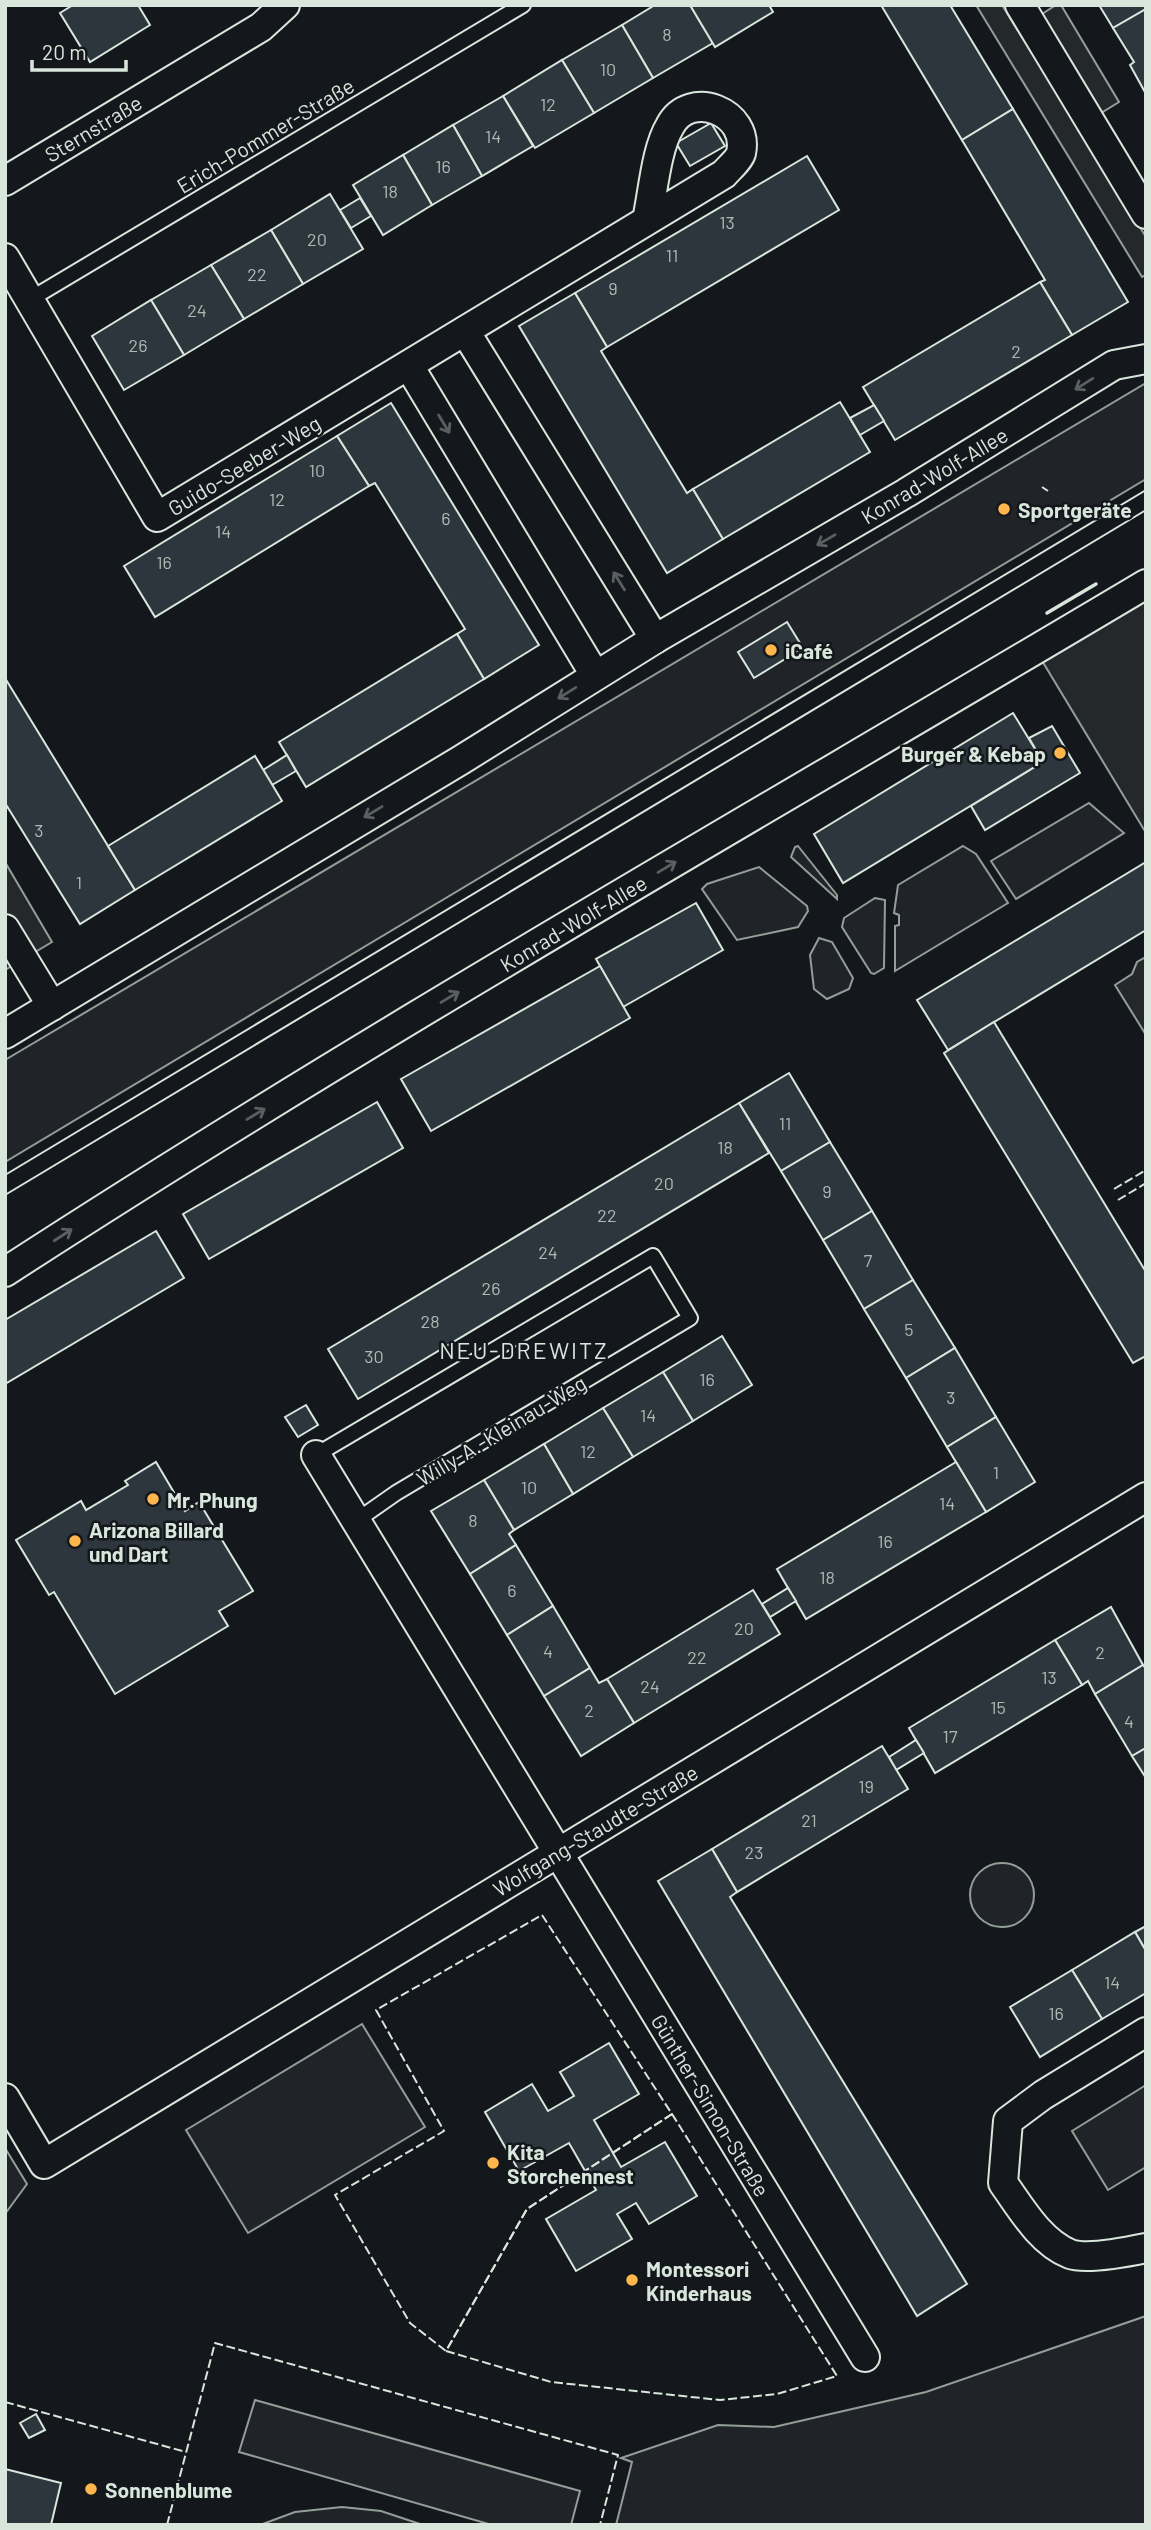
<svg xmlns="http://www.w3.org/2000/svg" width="1151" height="2530" viewBox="0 0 1151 2530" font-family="Barlow,sans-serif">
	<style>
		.green { fill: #202428; stroke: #939e99; stroke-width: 2 }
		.parking { fill: #24282b; stroke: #939e99; stroke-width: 2 }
		.building { fill: #2c363c; stroke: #d8e6dc; stroke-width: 2 }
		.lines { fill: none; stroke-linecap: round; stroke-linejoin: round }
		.lane-casing { stroke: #d8e6dc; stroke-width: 18 }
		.street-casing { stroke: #d8e6dc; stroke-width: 32 }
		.lane { stroke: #14181c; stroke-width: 14 }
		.street { stroke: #14181c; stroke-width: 28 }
		.tram { stroke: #d8e6dc; stroke-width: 2 }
		.fence { stroke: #d8e6dc; stroke-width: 2; stroke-dasharray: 9 3.5; stroke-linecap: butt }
		.wall { stroke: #d8e6dc; stroke-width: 3.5 }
		.oneway { stroke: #59605f }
		.poi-dot { fill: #ffb74d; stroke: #14181c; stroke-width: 2.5 }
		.labels { text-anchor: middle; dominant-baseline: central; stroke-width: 5; stroke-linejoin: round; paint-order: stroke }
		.number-label { font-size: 18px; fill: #adbab4 }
		.street-label { font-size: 21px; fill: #d8e6dc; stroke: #14181c }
		.poi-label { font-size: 21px; font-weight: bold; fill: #d8e6dc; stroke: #14181c; text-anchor: start }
		.neighbourhood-label { font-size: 23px; letter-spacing: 2px; fill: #d8e6dc; stroke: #14181c }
	</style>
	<rect width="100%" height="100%" fill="#14181c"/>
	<!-- green -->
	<g class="green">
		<polygon points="1146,383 1146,479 5,1162 5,1060"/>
		<polygon points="1089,803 1124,833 1016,899 991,861"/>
		<polygon points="798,846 837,895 837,899 791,857 795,847"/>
		<polygon points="963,846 976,854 1008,903 895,971 895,926 899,925 899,915 894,913 898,885"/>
		<polygon points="759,867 807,906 808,911 798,927 737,940 702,889 707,884"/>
		<polygon points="875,898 885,900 884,968 874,974 871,973 842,927 844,918"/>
		<polygon points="819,938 832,942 853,978 849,989 827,999 814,989 810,955"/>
		<circle cx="1002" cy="1895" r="32"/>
		<polygon points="362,2024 425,2127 248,2233 186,2130"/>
		<polygon points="1146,2085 1146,2167 1108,2190 1072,2131"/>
		<polygon points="5,2148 27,2184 5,2214"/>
		<polygon points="1146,2316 1146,2525 616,2525 632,2462 621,2458 718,2425 774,2427 926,2392"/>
		<polygon points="255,2400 580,2491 571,2525 492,2525 239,2452"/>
		<polygon points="342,2507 381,2511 423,2525 260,2525 295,2512"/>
	</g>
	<!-- parking -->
	<g class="parking">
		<polygon points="976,5 1002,5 1146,237 1146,275 1142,277"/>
		<polygon points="1056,5 1061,5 1119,102 1101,113 1042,14"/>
		<polygon points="1146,596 1146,833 1041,659"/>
		<polygon points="5,862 52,942 5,970"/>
		<polygon points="1146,957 1146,1035 1115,985 1132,974 1137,962"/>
	</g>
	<!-- building -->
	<g class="building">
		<polygon points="73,5 138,5 150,25 90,62 60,13"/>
		<polygon points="655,5 690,5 713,43 653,78 622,25"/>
		<polygon points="690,5 769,5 773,12 715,47"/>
		<polygon points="881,5 950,5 1013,109 962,140"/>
		<polygon points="1099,5 1146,5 1146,9 1113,28"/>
		<polygon points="1146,9 1146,94 1130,65 1134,62 1113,28"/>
		<polygon points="622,25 653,78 594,113 562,60"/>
		<polygon points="562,60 594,113 535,148 503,96"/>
		<polygon points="503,96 533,146 482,176 453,125"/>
		<polygon points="1013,109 1128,302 1072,335 1040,282 1045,280 962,140"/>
		<polygon points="711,123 725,146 690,166 676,143"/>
		<polygon points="453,125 482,176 432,205 403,155"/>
		<polygon points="403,155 432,205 383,235 353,185"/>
		<polygon points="807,156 839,210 607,347 575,293"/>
		<polygon points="330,194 363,249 303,284 271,230"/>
		<polygon points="360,198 371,216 351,228 340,210"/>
		<polygon points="271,230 303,284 244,319 211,265"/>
		<polygon points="211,265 244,319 184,355 151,300"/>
		<polygon points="1040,282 1072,335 895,440 863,387"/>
		<polygon points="575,293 607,347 601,351 687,493 693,489 723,539 667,573 519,326"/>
		<polygon points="151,300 184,355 124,390 92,336"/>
		<polygon points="840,402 870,452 723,539 693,489"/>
		<polygon points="391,403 539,645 484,679 457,634 465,629 375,483 369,486 337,436"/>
		<polygon points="874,405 884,421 860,435 850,418"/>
		<polygon points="337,436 369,486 155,617 124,566"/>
		<polygon points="787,622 803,648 754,678 738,652"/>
		<polygon points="457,634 484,679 306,787 279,742"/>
		<polygon points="5,678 135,890 80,924 5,803"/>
		<polygon points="1013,713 1043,762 843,883 814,834"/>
		<polygon points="1052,726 1080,773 985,830 971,806 1043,762 1029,738"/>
		<polygon points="287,755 296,771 272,785 263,770"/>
		<polygon points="255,756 282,801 135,890 108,846"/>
		<polygon points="1146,862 1146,930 948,1050 917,1000"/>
		<polygon points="696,903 723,950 623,1007 596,959"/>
		<polygon points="600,966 630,1018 431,1131 401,1079"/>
		<polygon points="994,1022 1146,1272 1146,1356 1133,1363 944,1053"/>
		<polygon points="789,1073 830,1142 781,1171 739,1103"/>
		<polygon points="377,1102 403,1148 209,1259 183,1214"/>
		<polygon points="739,1103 769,1153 358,1399 328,1349"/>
		<polygon points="830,1142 872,1211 823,1240 781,1171"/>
		<polygon points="872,1211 913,1280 864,1309 823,1240"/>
		<polygon points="156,1231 184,1278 5,1384 5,1320"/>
		<polygon points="913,1280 955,1348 906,1378 864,1309"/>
		<polygon points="722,1336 752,1385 693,1421 663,1372"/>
		<polygon points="955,1348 996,1417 947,1447 906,1378"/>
		<polygon points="663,1372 693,1421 633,1457 603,1408"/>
		<polygon points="306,1405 318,1425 298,1437 285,1417"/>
		<polygon points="603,1408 633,1457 573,1494 544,1444"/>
		<polygon points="996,1417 1035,1482 986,1512 947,1447"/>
		<polygon points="544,1444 573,1494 514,1530 484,1480"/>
		<polygon points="156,1462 185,1511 199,1502 253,1591 219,1611 228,1626 115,1694 54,1592 49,1595 16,1540 81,1501 86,1510 128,1485 125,1481"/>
		<polygon points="956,1462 986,1512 806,1619 777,1569"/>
		<polygon points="484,1480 514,1530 509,1534 516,1545 470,1574 431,1511"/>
		<polygon points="516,1545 553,1606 507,1635 470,1574"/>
		<polygon points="788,1588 796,1601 770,1617 762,1604"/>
		<polygon points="753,1590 780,1634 634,1723 607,1679"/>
		<polygon points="553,1606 590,1668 544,1696 507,1635"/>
		<polygon points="1111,1607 1143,1665 1095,1694 1088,1681 1082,1685 1055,1640"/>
		<polygon points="1055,1640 1082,1685 935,1773 909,1728"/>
		<polygon points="1143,1665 1146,1669 1146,1748 1132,1756 1095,1694"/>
		<polygon points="590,1668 599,1683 607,1679 634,1723 581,1756 544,1696"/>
		<polygon points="916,1740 924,1753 896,1770 889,1757"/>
		<polygon points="882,1746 908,1789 737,1892 712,1849"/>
		<polygon points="1146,1748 1146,1778 1132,1756"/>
		<polygon points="712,1849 737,1892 730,1897 967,2284 917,2316 658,1881"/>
		<polygon points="1146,1926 1146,1951 1135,1932"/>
		<polygon points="1135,1932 1146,1951 1146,1993 1102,2019 1072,1970"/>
		<polygon points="1072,1970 1102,2019 1040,2057 1010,2007"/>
		<polygon points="609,2043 639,2094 594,2120 621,2167 665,2142 697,2196 649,2224 636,2203 617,2214 632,2239 576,2271 546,2219 596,2190 569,2143 519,2171 485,2112 532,2084 548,2111 574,2096 560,2072"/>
		<polygon points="36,2414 45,2430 29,2438 20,2423"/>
		<polygon points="5,2469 61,2483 51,2525 5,2525"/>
	</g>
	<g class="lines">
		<!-- lane casing -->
		<g class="lane-casing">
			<g id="lane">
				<polyline points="29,300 523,5"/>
				<polyline points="316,1455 653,1256 690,1318 396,1493 356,1521"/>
			</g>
		</g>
		<!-- street casing -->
		<g class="street-casing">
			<g id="street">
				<polyline points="1020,5 1146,214"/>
				<polyline points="5,181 261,27 285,5"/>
				<path d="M5,258L157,517L724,174C729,168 739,160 741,153C750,112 690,88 670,126C656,149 653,193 647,220"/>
				<polyline points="465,331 655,639"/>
				<polyline points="409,366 595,675"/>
				<polyline points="5,929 52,1006"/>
				<polyline points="5,1034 461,760 655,639 906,493 1114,365 1146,359"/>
				<path d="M5,1272C378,1030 765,811 1146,584"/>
				<polyline points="316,1455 865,2357"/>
				<path d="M1146,2032L1043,2095L1008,2121L1003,2183C1021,2208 1040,2242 1070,2254C1087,2260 1127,2252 1146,2248"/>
				<polyline points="5,2098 44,2164 1146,1497"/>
			</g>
		</g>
		<!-- lane -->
		<use href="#lane" class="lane"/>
		<!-- street -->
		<use href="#street" class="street"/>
		<!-- tram -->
		<g class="tram">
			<polyline points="5,1175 1146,490"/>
			<polyline points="5,1195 1146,510"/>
		</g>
		<!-- fence -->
		<g class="fence">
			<polyline points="1042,487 1048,491"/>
			<polyline points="1114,1189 1146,1170"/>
			<polyline points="1118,1200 1146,1183"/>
			<polygon points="542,1915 672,2114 527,2209 446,2351 410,2323 335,2195 444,2131 376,2010"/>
			<polygon points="672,2114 837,2376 777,2394 720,2400 551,2382 446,2351 527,2209"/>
			<polyline points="5,2402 186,2452"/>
			<polyline points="167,2525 215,2343 618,2455 600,2525"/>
		</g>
		<!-- wall -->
		<polyline class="wall" points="1047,613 1096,584"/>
	</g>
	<!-- one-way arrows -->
	<defs><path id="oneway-shaft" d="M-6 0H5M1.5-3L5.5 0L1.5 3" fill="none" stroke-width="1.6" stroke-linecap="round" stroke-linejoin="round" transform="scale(1.75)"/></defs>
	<g class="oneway">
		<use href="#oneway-shaft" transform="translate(1084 384) rotate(148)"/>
		<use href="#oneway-shaft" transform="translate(444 424) rotate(59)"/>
		<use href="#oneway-shaft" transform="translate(826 540) rotate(150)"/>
		<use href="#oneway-shaft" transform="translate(619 581) rotate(-122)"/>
		<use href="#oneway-shaft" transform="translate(567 693) rotate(148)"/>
		<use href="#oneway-shaft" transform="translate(373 812) rotate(149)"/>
		<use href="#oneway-shaft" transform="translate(667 867) rotate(-31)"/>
		<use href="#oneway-shaft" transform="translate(450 997) rotate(-31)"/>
		<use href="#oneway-shaft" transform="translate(256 1114) rotate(-31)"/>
		<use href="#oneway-shaft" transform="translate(63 1235) rotate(-33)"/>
	</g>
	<!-- markers -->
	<g class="poi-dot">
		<circle cx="1004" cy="509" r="7"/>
		<circle cx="771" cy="650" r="7"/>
		<circle cx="1060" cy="753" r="7"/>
		<circle cx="153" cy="1499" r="7"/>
		<circle cx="75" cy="1541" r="7"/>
		<circle cx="493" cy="2163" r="7"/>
		<circle cx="632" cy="2280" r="7"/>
		<circle cx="91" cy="2489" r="7"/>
	</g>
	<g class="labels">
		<!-- number labels -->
		<g class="number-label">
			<text x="667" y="34">8</text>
			<text x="608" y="69">10</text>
			<text x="548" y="104">12</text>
			<text x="493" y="136">14</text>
			<text x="443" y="166">16</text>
			<text x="390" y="191">18</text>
			<text x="727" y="222">13</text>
			<text x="317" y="239">20</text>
			<text x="672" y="255">11</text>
			<text x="257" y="274">22</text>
			<text x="613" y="288">9</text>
			<text x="197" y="310">24</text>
			<text x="138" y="345">26</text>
			<text x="1016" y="351">2</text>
			<text x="317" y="470">10</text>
			<text x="277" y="499">12</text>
			<text x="446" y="518">6</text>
			<text x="223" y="531">14</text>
			<text x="164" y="562">16</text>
			<text x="39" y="830">3</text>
			<text x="79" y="882">1</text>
			<text x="785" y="1123">11</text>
			<text x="725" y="1147">18</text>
			<text x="664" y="1183">20</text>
			<text x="827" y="1191">9</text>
			<text x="607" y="1215">22</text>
			<text x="548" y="1252">24</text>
			<text x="868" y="1260">7</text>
			<text x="491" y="1288">26</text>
			<text x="430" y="1321">28</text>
			<text x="909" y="1329">5</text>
			<text x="374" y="1356">30</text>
			<text x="707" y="1379">16</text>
			<text x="951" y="1397">3</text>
			<text x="648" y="1415">14</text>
			<text x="588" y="1451">12</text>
			<text x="996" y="1472">1</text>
			<text x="529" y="1487">10</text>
			<text x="947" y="1503">14</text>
			<text x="473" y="1520">8</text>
			<text x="885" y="1541">16</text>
			<text x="827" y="1577">18</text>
			<text x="512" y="1590">6</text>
			<text x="744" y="1628">20</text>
			<text x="548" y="1651">4</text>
			<text x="1100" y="1652">2</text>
			<text x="697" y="1657">22</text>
			<text x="1049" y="1677">13</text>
			<text x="650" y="1686">24</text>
			<text x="998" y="1707">15</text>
			<text x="589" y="1710">2</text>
			<text x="1129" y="1721">4</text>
			<text x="950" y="1736">17</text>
			<text x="866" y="1786">19</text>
			<text x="809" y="1820">21</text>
			<text x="754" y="1852">23</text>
			<text x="1112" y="1982">14</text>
			<text x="1056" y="2013">16</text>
		</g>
		<!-- street labels -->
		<g class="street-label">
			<text transform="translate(93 128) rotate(-31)">Sternstraße</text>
			<text transform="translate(265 135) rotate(-31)">Erich-Pommer-Straße</text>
			<text transform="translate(244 465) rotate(-31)">Guido-Seeber-Weg</text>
			<text transform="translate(934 475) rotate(-31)">Konrad-Wolf-Allee</text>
			<text transform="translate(573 923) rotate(-31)">Konrad-Wolf-Allee</text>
			<text transform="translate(501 1430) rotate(-31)">Willy-A.-Kleinau-Weg</text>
			<text transform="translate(595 1830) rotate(-31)">Wolfgang-Staudte-Straße</text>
			<text transform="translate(711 2105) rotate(59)">Günther-Simon-Straße</text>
		</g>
		<!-- poi labels -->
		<g class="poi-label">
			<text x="1018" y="509">Sportgeräte</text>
			<text x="785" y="650">iCafé</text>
			<text x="1046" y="753" text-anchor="end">Burger &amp; Kebap</text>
			<text x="167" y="1499">Mr. Phung</text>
			<text x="89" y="1529">Arizona Billard<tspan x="89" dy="24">und Dart</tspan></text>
			<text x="507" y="2151">Kita<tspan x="507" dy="24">Storchennest</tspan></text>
			<text x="646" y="2268">Montessori<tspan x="646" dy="24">Kinderhaus</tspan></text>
			<text x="105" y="2489">Sonnenblume</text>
		</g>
		<!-- neighbourhood labels -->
		<g class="neighbourhood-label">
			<text x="524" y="1350">NEU-DREWITZ</text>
		</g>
	</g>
	<!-- border -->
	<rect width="1151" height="2530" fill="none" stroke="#d8e6dc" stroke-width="14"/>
	<!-- scale -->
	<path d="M32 60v10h94v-10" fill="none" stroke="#d8e6dc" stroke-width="3.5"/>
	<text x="42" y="60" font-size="21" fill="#d8e6dc" stroke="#14181c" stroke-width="5" paint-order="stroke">20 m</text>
</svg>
